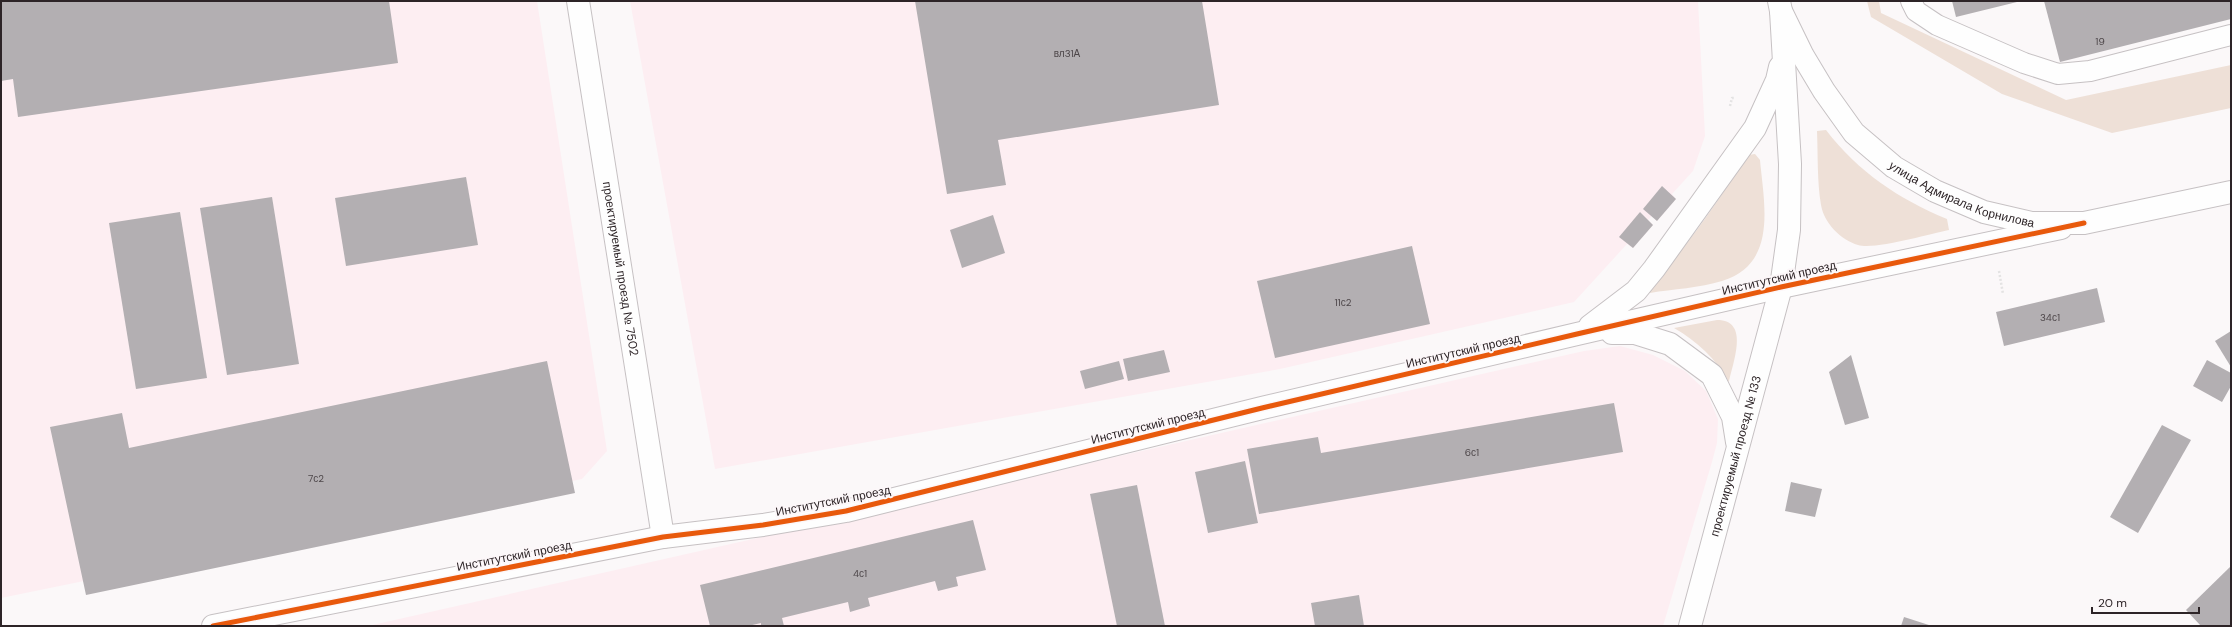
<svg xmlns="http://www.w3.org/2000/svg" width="2232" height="627" viewBox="0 0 2232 627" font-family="'DM Sans',sans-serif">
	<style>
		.built { fill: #fdeef2 }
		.green { fill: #eee0d7 }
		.building { fill: #b3afb2 }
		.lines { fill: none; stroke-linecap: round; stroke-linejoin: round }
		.service-casing { stroke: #c6c1c3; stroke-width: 22 }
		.minor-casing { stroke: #c6c1c3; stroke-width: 24 }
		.tertiary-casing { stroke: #c6c1c3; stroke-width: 24 }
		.secondary-casing { stroke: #c6c1c3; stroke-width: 24 }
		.path { stroke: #e4e3e3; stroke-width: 2.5; stroke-dasharray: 2 2; stroke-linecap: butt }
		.service { stroke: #fefefe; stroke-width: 20 }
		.minor { stroke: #fefefe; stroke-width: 22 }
		.tertiary { stroke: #fefefe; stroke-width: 22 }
		.secondary { stroke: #fefefe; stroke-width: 22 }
		.cycleway-casing { stroke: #fcf7f9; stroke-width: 8 }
		.cycleway { stroke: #e8590c; stroke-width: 5 }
		.labels { text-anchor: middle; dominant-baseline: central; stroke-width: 4; stroke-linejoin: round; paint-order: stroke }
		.number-label { font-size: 10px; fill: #4e474a }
		.street-label { font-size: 12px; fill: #2d2427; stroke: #fcf7f9 }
	</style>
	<rect width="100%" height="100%" fill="#fbf8f9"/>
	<!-- built -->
	<g class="built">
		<polygon points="1,1 537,1 607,451 582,479 1,598"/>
		<polygon points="630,1 1698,1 1705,136 1693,171 1672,194 1676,199 1657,221 1652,216 1648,220 1653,225 1633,248 1627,244 1574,302 1280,369 715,469"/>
		<polygon points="1620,346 1653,355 1685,371 1706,391 1718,419 1717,443 1712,462 1663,626 368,626 1584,351"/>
	</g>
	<!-- green -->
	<g class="green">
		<polygon points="1867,1 1879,1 1881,13 2066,100 2231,65 2231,108 2112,133 2002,94 1871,17"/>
		<path d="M1826,130C1858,172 1899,199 1947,219L1949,230C1929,234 1875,250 1858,245C1841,240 1824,223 1821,205C1817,181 1818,155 1817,131Z"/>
		<path d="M1755,154L1760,160C1764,204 1778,264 1722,281C1700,288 1673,289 1650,293L1648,289C1686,249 1718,201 1748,155Z"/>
		<path d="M1717,320C1750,320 1733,362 1729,382C1715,358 1698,342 1674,328Z"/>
	</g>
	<!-- building -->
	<g class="building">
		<polygon points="1,1 389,1 398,63 18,117 13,79 1,81"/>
		<polygon points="915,1 1202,1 1219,105 998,140 1006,185 947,194"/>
		<polygon points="1952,1 2017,1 2017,2 1956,17"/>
		<polygon points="2044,1 2231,1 2231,19 2060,62"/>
		<polygon points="466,177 478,245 346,266 335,198"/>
		<polygon points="1662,186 1676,199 1657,221 1643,209"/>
		<polygon points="272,197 299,364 227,375 200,208"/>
		<polygon points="180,212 207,378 136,389 109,223"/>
		<polygon points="1640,212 1653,225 1633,248 1619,237"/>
		<polygon points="993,215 1005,253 962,268 950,230"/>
		<polygon points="1412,246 1430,324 1275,358 1257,281"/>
		<polygon points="2097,288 2105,322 2004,346 1996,312"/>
		<polygon points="2231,331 2231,367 2215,341"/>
		<polygon points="1164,350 1170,372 1128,381 1123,359"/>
		<polygon points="1851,355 1869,418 1845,425 1829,372"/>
		<polygon points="2207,360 2231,373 2231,386 2222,402 2193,386"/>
		<polygon points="547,361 575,493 86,595 50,427 122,413 129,448"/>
		<polygon points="1119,361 1124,379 1085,389 1080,371"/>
		<polygon points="1614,403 1623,452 1259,514 1247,449 1318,437 1321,453"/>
		<polygon points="2162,425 2191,440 2138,533 2110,517"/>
		<polygon points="1245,461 1258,523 1208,533 1195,472"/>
		<polygon points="1791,482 1822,489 1815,517 1785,511"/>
		<polygon points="1137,485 1165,626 1117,626 1090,494"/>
		<polygon points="973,520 986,570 956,577 958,586 938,591 935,581 868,598 870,606 850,612 848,602 782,618 784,626 761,626 761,623 748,626 710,626 700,585"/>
		<polygon points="2231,566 2231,626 2201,626 2186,610"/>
		<polygon points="1359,595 1364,626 1315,626 1311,603"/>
		<polygon points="1904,617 1932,626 1901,626"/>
	</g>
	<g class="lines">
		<!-- service casing -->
		<g class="service-casing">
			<polyline id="service" points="1911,1 1916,11 1937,25 2024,63 2058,74 2090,71 2231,35"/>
		</g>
		<!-- minor casing -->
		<g class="minor-casing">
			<g id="minor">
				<path id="s1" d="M578,1L663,537"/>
			</g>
		</g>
		<!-- tertiary casing -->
		<g class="tertiary-casing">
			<g id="tertiary">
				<polyline points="1590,326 1636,291 1654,269 1755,128 1777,80 1780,67"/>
				<polyline points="1612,333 1635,333 1670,344 1712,375 1733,417 1737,442"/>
				<polyline points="213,626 663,537 763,525 846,511 1262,408 1577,334 1781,287 2061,228"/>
				<path id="s2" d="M1690,626L1781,287L1789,230L1790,164L1781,11"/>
			</g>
		</g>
		<!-- secondary casing -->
		<g class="secondary-casing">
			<g id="secondary">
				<path id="s3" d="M1779,1L1781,11L1803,56L1824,91L1854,133L1894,167L1935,191L1984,212L2032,223H2084L2231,192"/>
			</g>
		</g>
		<!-- path -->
		<g class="path">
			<polyline points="1730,106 1732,98 1735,98"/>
			<polyline points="1999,271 2003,294"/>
		</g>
		<!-- service -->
		<use href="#service" class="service"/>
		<!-- minor -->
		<use href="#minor" class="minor"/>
		<!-- tertiary -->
		<use href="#tertiary" class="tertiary"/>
		<!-- secondary -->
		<use href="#secondary" class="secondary"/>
		<!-- cycleway casing -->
		<g class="cycleway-casing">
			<polyline id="cycleway" points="213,626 663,537 763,525 846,511 1262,408 1577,334 1781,287 2084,223"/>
		</g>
		<!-- cycleway -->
		<use href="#cycleway" class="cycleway"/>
	</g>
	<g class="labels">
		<!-- number labels -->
		<g class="number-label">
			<text x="2100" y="41">19</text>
			<text x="1067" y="53">вл31А</text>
			<text x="1343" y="302">11с2</text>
			<text x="2050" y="317">34с1</text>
			<text x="1472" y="452">6с1</text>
			<text x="316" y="478">7с2</text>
			<text x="860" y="573">4с1</text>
		</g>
		<!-- street labels -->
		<g class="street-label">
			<text stroke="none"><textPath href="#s3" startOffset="279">улица Адмирала Корнилова</textPath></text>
			<text stroke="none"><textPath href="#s1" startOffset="271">проектируемый проезд № 7502</textPath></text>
			<text transform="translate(1779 278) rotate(-13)">Институтский проезд</text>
			<text transform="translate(1463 351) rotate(-13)">Институтский проезд</text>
			<text transform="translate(1148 426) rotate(-14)">Институтский проезд</text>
			<text stroke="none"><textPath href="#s2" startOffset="176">проектируемый проезд № 133</textPath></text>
			<text transform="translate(833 501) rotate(-11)">Институтский проезд</text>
			<text transform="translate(514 556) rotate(-11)">Институтский проезд</text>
		</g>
	</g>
	<!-- border -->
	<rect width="2232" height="627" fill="none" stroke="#2d2427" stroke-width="4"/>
	<!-- scale -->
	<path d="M2092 607v6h107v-6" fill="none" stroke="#2d2427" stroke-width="2"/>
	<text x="2098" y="607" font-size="12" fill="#2d2427" stroke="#fcf7f9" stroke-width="3" paint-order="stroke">20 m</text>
</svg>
